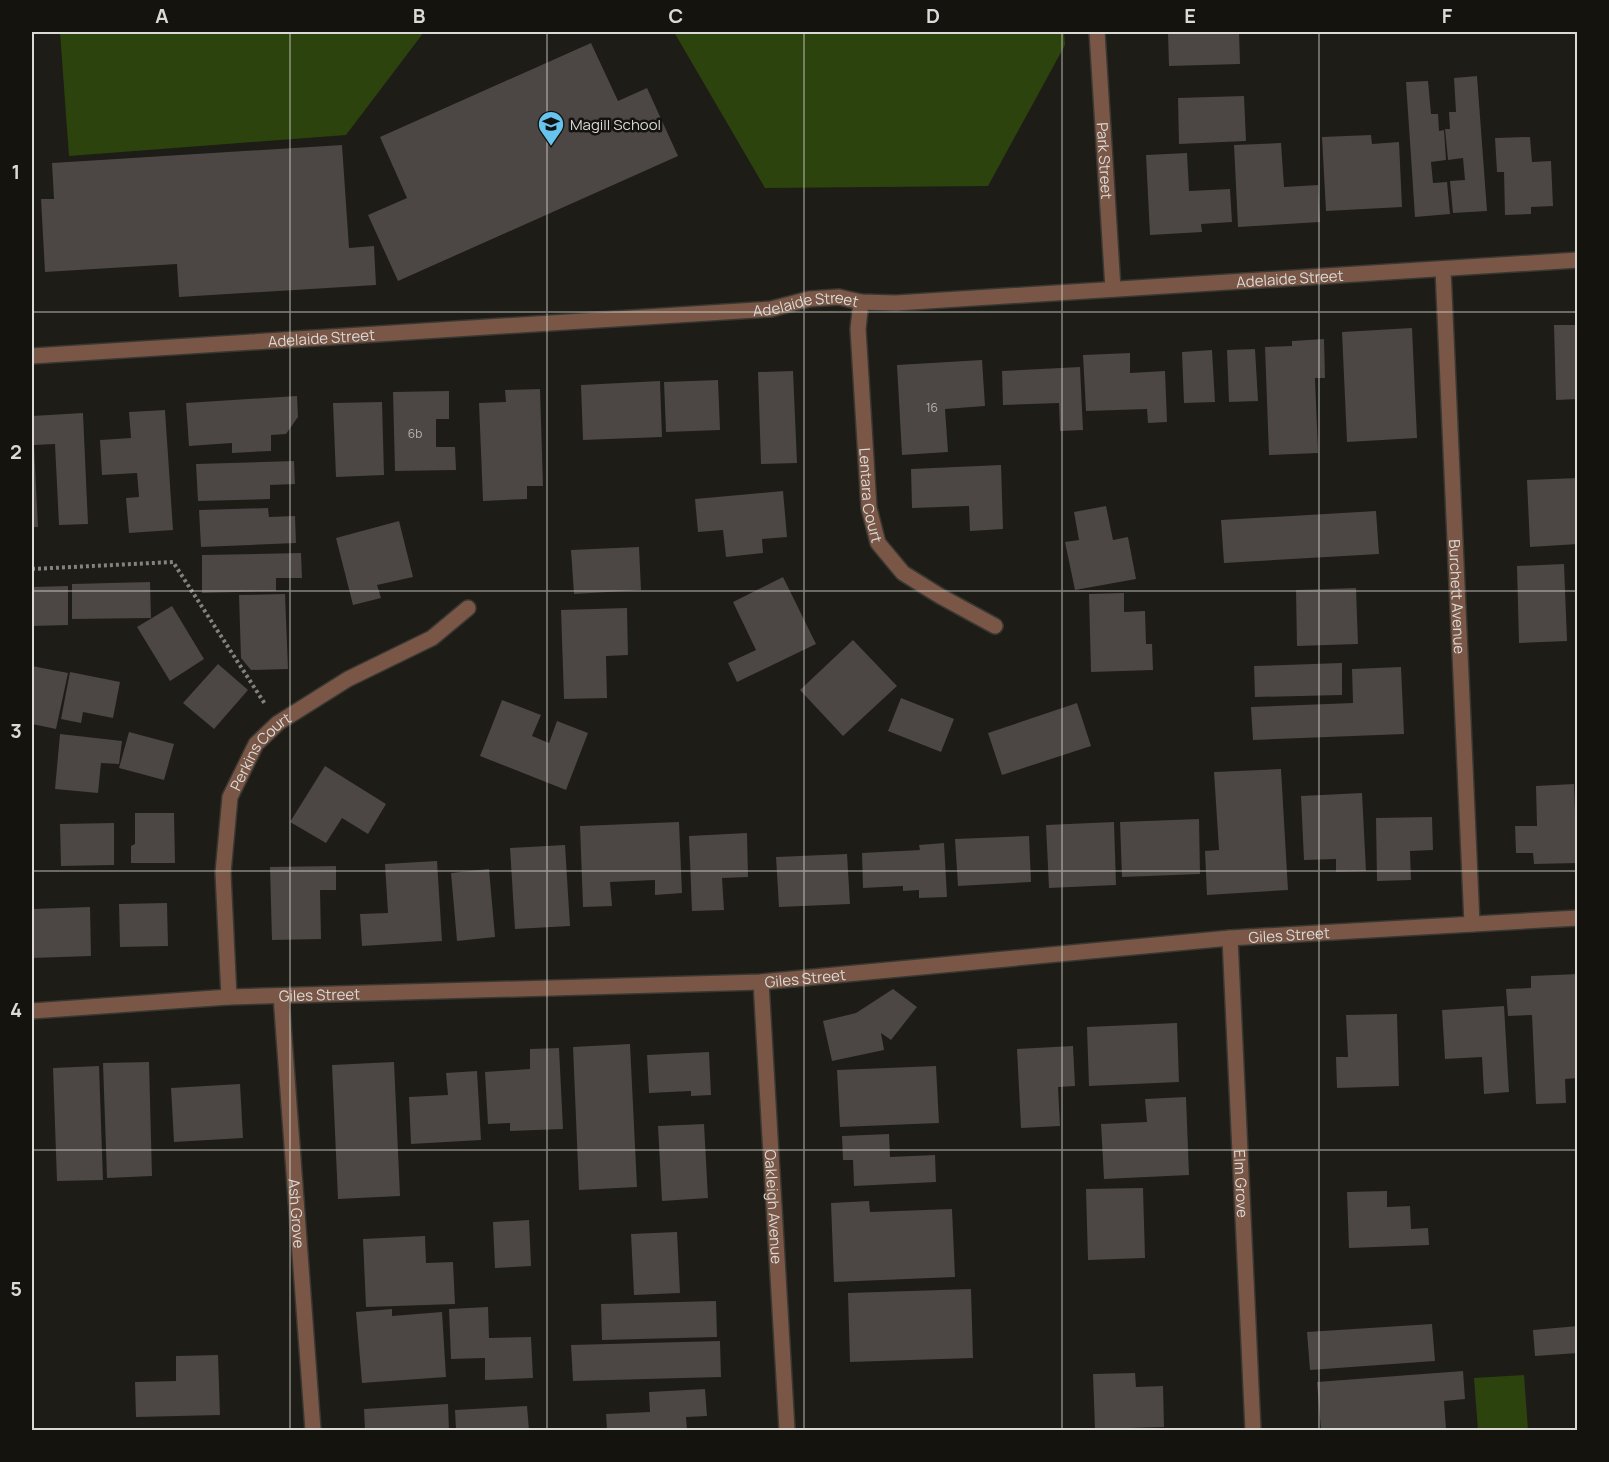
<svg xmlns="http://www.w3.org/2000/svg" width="1609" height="1462" viewBox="0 0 1609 1462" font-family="Manrope,sans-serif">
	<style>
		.green { fill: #2c430d }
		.building { fill: #4c4644 }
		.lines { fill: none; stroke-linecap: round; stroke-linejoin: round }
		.street-casing { stroke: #383732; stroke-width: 18 }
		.path { stroke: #83827e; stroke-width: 4; stroke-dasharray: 3 3; stroke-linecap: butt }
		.street { stroke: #795645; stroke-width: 15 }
		.grid { fill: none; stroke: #dbdad7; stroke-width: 1.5; stroke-opacity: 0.55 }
		.labels { text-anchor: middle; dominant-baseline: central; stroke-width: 5; stroke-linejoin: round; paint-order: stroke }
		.number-label { font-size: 12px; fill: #b7b5b2 }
		.poi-label { font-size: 15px; fill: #dbdad7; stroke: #14130e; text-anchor: start }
		.street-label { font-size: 15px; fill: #dbdad7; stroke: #14130e }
		.neatline { fill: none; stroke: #dbdad7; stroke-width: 2 }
		.grid-label { font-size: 20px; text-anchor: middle; font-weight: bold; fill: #dbdad7 }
	</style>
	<rect width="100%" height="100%" fill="#1d1c17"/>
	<!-- green -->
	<g class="green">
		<polygon points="60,32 424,32 346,135 69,156"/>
		<polygon points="674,32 1064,32 1065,45 988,186 765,188"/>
		<polygon points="1524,1375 1528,1430 1478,1430 1474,1378"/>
	</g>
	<!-- building -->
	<g class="building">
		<polygon points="1168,32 1239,32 1240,64 1169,66"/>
		<polygon points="591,43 618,101 647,88 678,156 398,281 368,215 407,198 380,137"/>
		<polygon points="1477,76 1487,211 1453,213 1450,181 1465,180 1463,158 1448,160 1445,129 1450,129 1449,112 1456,112 1454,78"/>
		<polygon points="1428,81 1431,114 1438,114 1439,131 1444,130 1446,160 1431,162 1433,183 1447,182 1450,214 1415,217 1406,82"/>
		<polygon points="1244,96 1246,141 1179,144 1178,98"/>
		<polygon points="1371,135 1372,144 1399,142 1402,207 1326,211 1322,137"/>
		<polygon points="1530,137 1532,162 1551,161 1553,206 1531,207 1531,214 1505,215 1504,172 1497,172 1495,138"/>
		<polygon points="1281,143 1284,187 1318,185 1320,222 1238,227 1234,145"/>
		<polygon points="342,145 349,248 374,246 376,285 179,297 177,264 45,272 41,199 54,199 52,163"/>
		<polygon points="1187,153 1189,191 1230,189 1232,222 1201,224 1202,232 1150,235 1146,155"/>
		<polygon points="1554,325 1578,325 1578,399 1556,400"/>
		<polygon points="1412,328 1417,438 1347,442 1342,332"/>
		<polygon points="1324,339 1325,378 1315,378 1318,453 1269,455 1265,347 1292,346 1292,341"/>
		<polygon points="1255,349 1258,401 1229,402 1227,350"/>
		<polygon points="1212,350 1215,402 1184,403 1182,352"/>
		<polygon points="1130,353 1130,373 1165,371 1167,422 1148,423 1147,409 1086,411 1083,355"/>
		<polygon points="982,360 985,406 945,409 948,452 902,455 897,365"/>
		<polygon points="1080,367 1083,430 1060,431 1059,403 1003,405 1002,371"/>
		<polygon points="793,371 797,463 761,464 758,372"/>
		<polygon points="718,380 720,430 666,432 664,382"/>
		<polygon points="660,381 662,437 583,440 581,385"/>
		<polygon points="540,389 543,486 527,486 527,499 483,501 479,403 506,402 505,390"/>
		<polygon points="449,391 449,419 436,419 436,447 455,447 456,470 395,471 393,392"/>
		<polygon points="297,396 298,417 286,434 271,435 271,451 232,453 232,443 189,446 186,403"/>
		<polygon points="382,402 384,475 336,477 333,403"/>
		<polygon points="165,410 173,530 129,533 126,498 139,497 137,473 102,475 100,440 131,438 129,412"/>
		<polygon points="83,413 88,524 59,525 55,444 34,445 38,527 32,527 32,416"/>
		<polygon points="294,461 295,484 270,485 270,499 198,501 196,464"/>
		<polygon points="1001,465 1003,529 970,531 969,506 912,508 911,469"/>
		<polygon points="1578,478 1578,544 1530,547 1527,480"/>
		<polygon points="783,491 787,537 762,539 763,553 726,557 723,530 698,532 695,499"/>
		<polygon points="1106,506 1113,540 1128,537 1136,579 1075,590 1065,542 1079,540 1074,512"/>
		<polygon points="268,508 269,517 295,516 296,543 201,547 199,510"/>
		<polygon points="1376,511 1379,554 1224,563 1221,520"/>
		<polygon points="399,521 413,577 377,585 381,598 353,605 336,538"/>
		<polygon points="639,547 641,590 574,594 571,550"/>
		<polygon points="301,553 302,578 276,578 276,591 202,593 202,555"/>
		<polygon points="1564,564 1567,641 1519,643 1517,566"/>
		<polygon points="783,577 816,644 737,682 728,663 756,650 733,602"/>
		<polygon points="150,582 151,618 72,619 72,584"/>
		<polygon points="68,586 68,625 32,626 32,587"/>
		<polygon points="1356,588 1358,644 1297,646 1296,590"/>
		<polygon points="1124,593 1124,612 1145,611 1146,644 1152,644 1153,670 1091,672 1089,594"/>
		<polygon points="285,594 288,669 251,670 241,658 239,595"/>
		<polygon points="172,606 204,659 170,681 137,627"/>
		<polygon points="627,608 628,655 606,656 607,698 564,699 561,610"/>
		<polygon points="853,640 897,686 843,736 800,690"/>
		<polygon points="1342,663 1342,695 1255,697 1254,666"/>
		<polygon points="218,664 248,690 214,729 183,703"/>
		<polygon points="32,666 68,673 56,729 32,724"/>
		<polygon points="1401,667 1404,734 1253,740 1251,707 1353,703 1352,669"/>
		<polygon points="70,672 120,682 113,718 83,712 81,723 61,719"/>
		<polygon points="901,698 954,719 941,752 888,731"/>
		<polygon points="502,700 541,715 532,736 549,743 557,721 588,733 566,790 480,756"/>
		<polygon points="1077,703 1091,746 1002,775 988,733"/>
		<polygon points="129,732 174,744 164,780 119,768"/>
		<polygon points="60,734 122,741 119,764 101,763 98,793 55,789"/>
		<polygon points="325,766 386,804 368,834 342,818 326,843 290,822"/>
		<polygon points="1281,769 1288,890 1207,895 1205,851 1219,850 1214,772"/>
		<polygon points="1574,784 1577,863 1534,864 1533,853 1516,853 1515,826 1537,826 1536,786"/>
		<polygon points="1362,793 1366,871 1336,872 1336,859 1304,860 1301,796"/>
		<polygon points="135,813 174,813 175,863 131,863 131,846 135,844"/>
		<polygon points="1432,817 1433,850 1410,851 1411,880 1377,881 1376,818"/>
		<polygon points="1199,819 1200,874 1122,877 1120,822"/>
		<polygon points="679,822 682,893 655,895 655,880 610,882 612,906 583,907 580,826"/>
		<polygon points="1114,822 1116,885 1049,888 1046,825"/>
		<polygon points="114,823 114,865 61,866 60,824"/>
		<polygon points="747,833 748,877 722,878 724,910 692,911 689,836"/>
		<polygon points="1029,836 1031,882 958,886 955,839"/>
		<polygon points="944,843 947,897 919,898 919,890 903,891 903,886 863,888 862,853 920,850 919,845"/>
		<polygon points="565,845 570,926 515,929 510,848"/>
		<polygon points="847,854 850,904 779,907 776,857"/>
		<polygon points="437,861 442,941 362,946 360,914 388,913 385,864"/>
		<polygon points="336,866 336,890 320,890 321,939 272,940 270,867"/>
		<polygon points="489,869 495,937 457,941 451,873"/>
		<polygon points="167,903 168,946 120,947 119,904"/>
		<polygon points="90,907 91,956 32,958 32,909"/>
		<polygon points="1578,974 1578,1078 1565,1079 1566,1103 1536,1104 1532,1015 1508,1016 1506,989 1531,988 1531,976"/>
		<polygon points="893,989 917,1007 891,1040 881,1033 884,1050 832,1061 823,1021 856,1013"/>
		<polygon points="1504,1006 1509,1092 1484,1094 1482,1057 1445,1059 1442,1010"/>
		<polygon points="1397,1014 1399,1086 1337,1088 1336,1057 1348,1057 1346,1015"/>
		<polygon points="1177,1023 1179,1082 1089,1086 1087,1027"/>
		<polygon points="630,1044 637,1187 579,1190 573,1047"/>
		<polygon points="1073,1046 1075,1086 1058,1087 1060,1126 1021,1128 1017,1049"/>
		<polygon points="559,1048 563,1129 510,1131 510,1123 488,1124 485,1072 530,1069 530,1049"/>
		<polygon points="709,1052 711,1095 691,1096 691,1091 649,1093 647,1055"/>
		<polygon points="149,1062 152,1176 107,1178 103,1063"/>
		<polygon points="394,1062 400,1196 338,1199 332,1065"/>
		<polygon points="99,1066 103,1180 57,1181 53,1068"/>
		<polygon points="936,1066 939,1123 840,1127 837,1070"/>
		<polygon points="477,1071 481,1140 411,1144 409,1097 448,1095 446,1073"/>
		<polygon points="240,1084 243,1138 174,1142 171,1088"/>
		<polygon points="1186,1097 1189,1175 1104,1179 1101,1124 1147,1122 1145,1099"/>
		<polygon points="704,1124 708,1198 662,1201 658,1126"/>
		<polygon points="889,1134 890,1157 935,1155 936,1182 854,1186 853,1160 843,1160 842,1136"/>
		<polygon points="1143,1188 1145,1258 1088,1260 1086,1189"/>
		<polygon points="1387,1191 1387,1207 1410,1206 1411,1229 1428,1228 1429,1245 1349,1248 1347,1192"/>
		<polygon points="869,1201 870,1212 952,1209 955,1277 834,1282 831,1203"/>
		<polygon points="529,1220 531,1266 495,1268 493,1222"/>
		<polygon points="677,1232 680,1293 634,1295 631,1234"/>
		<polygon points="425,1236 426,1263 453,1262 455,1304 366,1307 363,1239"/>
		<polygon points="971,1289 973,1358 850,1362 848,1293"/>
		<polygon points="716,1301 717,1337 602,1340 601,1304"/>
		<polygon points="488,1307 489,1338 531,1337 533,1378 485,1380 485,1358 451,1359 449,1309"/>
		<polygon points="392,1309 392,1316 442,1312 446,1377 362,1383 356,1312"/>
		<polygon points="1432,1324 1435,1361 1310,1370 1307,1332"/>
		<polygon points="1578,1326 1578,1353 1535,1356 1533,1330"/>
		<polygon points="720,1341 721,1377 573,1381 571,1345"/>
		<polygon points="218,1355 220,1415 136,1417 135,1382 176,1381 176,1356"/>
		<polygon points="1463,1371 1465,1399 1444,1401 1446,1429 1321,1430 1317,1382"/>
		<polygon points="1135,1373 1136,1387 1163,1386 1164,1427 1095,1429 1093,1374"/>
		<polygon points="705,1389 707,1416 686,1417 687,1430 607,1430 606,1414 650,1412 649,1392"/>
		<polygon points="448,1404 449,1430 365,1430 364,1409"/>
		<polygon points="527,1406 529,1430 456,1430 455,1410"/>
	</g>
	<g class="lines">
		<!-- street casing -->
		<g class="street-casing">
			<g id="street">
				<path id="s1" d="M1097,32L1113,289"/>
				<path id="s2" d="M1443,269L1472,924"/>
				<path id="s3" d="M861,302L858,329L869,508L878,543L903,573L940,596L995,626"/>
				<path id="s4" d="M32,356L771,309L809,299L839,297L861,302L896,303L1578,260"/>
				<path id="s5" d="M1230,938L1253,1430"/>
				<path id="s6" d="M761,982L787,1430"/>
				<path id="s7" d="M281,996L313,1430"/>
				<path id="s8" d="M229,997L223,873L230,797L256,744L278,723L348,679L432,638L468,608"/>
				<path id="s9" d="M32,1011L229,997L761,982L1230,938L1578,918"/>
			</g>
		</g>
		<!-- path -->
		<polyline class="path" points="32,569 173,562 265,704"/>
		<!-- street -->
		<use href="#street" class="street"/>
	</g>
	<!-- grid -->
	<path class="grid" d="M290,32V1430M547,32V1430M804,32V1430M1062,32V1430M1319,32V1430M32,312H1578M32,591H1578M32,871H1578M32,1150H1578"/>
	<!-- icons -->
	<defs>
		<g id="school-pin" transform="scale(1.35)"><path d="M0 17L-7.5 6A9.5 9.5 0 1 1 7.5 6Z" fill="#66c4ef" stroke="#14130e"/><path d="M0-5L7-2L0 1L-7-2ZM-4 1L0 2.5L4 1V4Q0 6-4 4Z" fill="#111"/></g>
	</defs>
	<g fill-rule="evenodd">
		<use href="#school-pin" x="551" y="124"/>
	</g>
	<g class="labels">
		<!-- number labels -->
		<g class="number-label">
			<text x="932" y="407">16</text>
			<text x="415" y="433">6b</text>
		</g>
		<!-- poi labels -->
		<g class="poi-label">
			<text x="570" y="124">Magill School</text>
		</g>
		<!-- street labels -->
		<g class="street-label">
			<text stroke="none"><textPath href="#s1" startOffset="129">Park Street</textPath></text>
			<text stroke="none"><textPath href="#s4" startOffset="1262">Adelaide Street</textPath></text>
			<text stroke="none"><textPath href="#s4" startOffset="776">Adelaide Street</textPath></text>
			<text stroke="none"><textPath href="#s4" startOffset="290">Adelaide Street</textPath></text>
			<text stroke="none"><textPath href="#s3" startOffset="194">Lentara Court</textPath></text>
			<text stroke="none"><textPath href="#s2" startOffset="328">Burchett Avenue</textPath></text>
			<text stroke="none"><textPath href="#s8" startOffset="256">Perkins Court</textPath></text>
			<text stroke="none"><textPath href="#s9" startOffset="1260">Giles Street</textPath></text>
			<text stroke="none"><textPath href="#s9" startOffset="774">Giles Street</textPath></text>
			<text stroke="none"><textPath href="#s9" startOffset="288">Giles Street</textPath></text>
			<text stroke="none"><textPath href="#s5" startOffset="246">Elm Grove</textPath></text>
			<text stroke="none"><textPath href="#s6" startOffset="225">Oakleigh Avenue</textPath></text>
			<text stroke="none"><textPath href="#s7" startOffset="218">Ash Grove</textPath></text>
		</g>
	</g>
	<!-- border -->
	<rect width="1609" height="1462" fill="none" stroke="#14130e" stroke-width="66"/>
	<rect x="33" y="33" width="1543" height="1396" class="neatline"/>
	<g class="grid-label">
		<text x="162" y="23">A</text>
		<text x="419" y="23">B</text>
		<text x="676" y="23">C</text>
		<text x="933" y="23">D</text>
		<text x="1190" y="23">E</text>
		<text x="1447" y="23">F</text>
		<text x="16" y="179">1</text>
		<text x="16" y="459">2</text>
		<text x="16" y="738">3</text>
		<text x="16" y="1017">4</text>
		<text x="16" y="1296">5</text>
	</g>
</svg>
